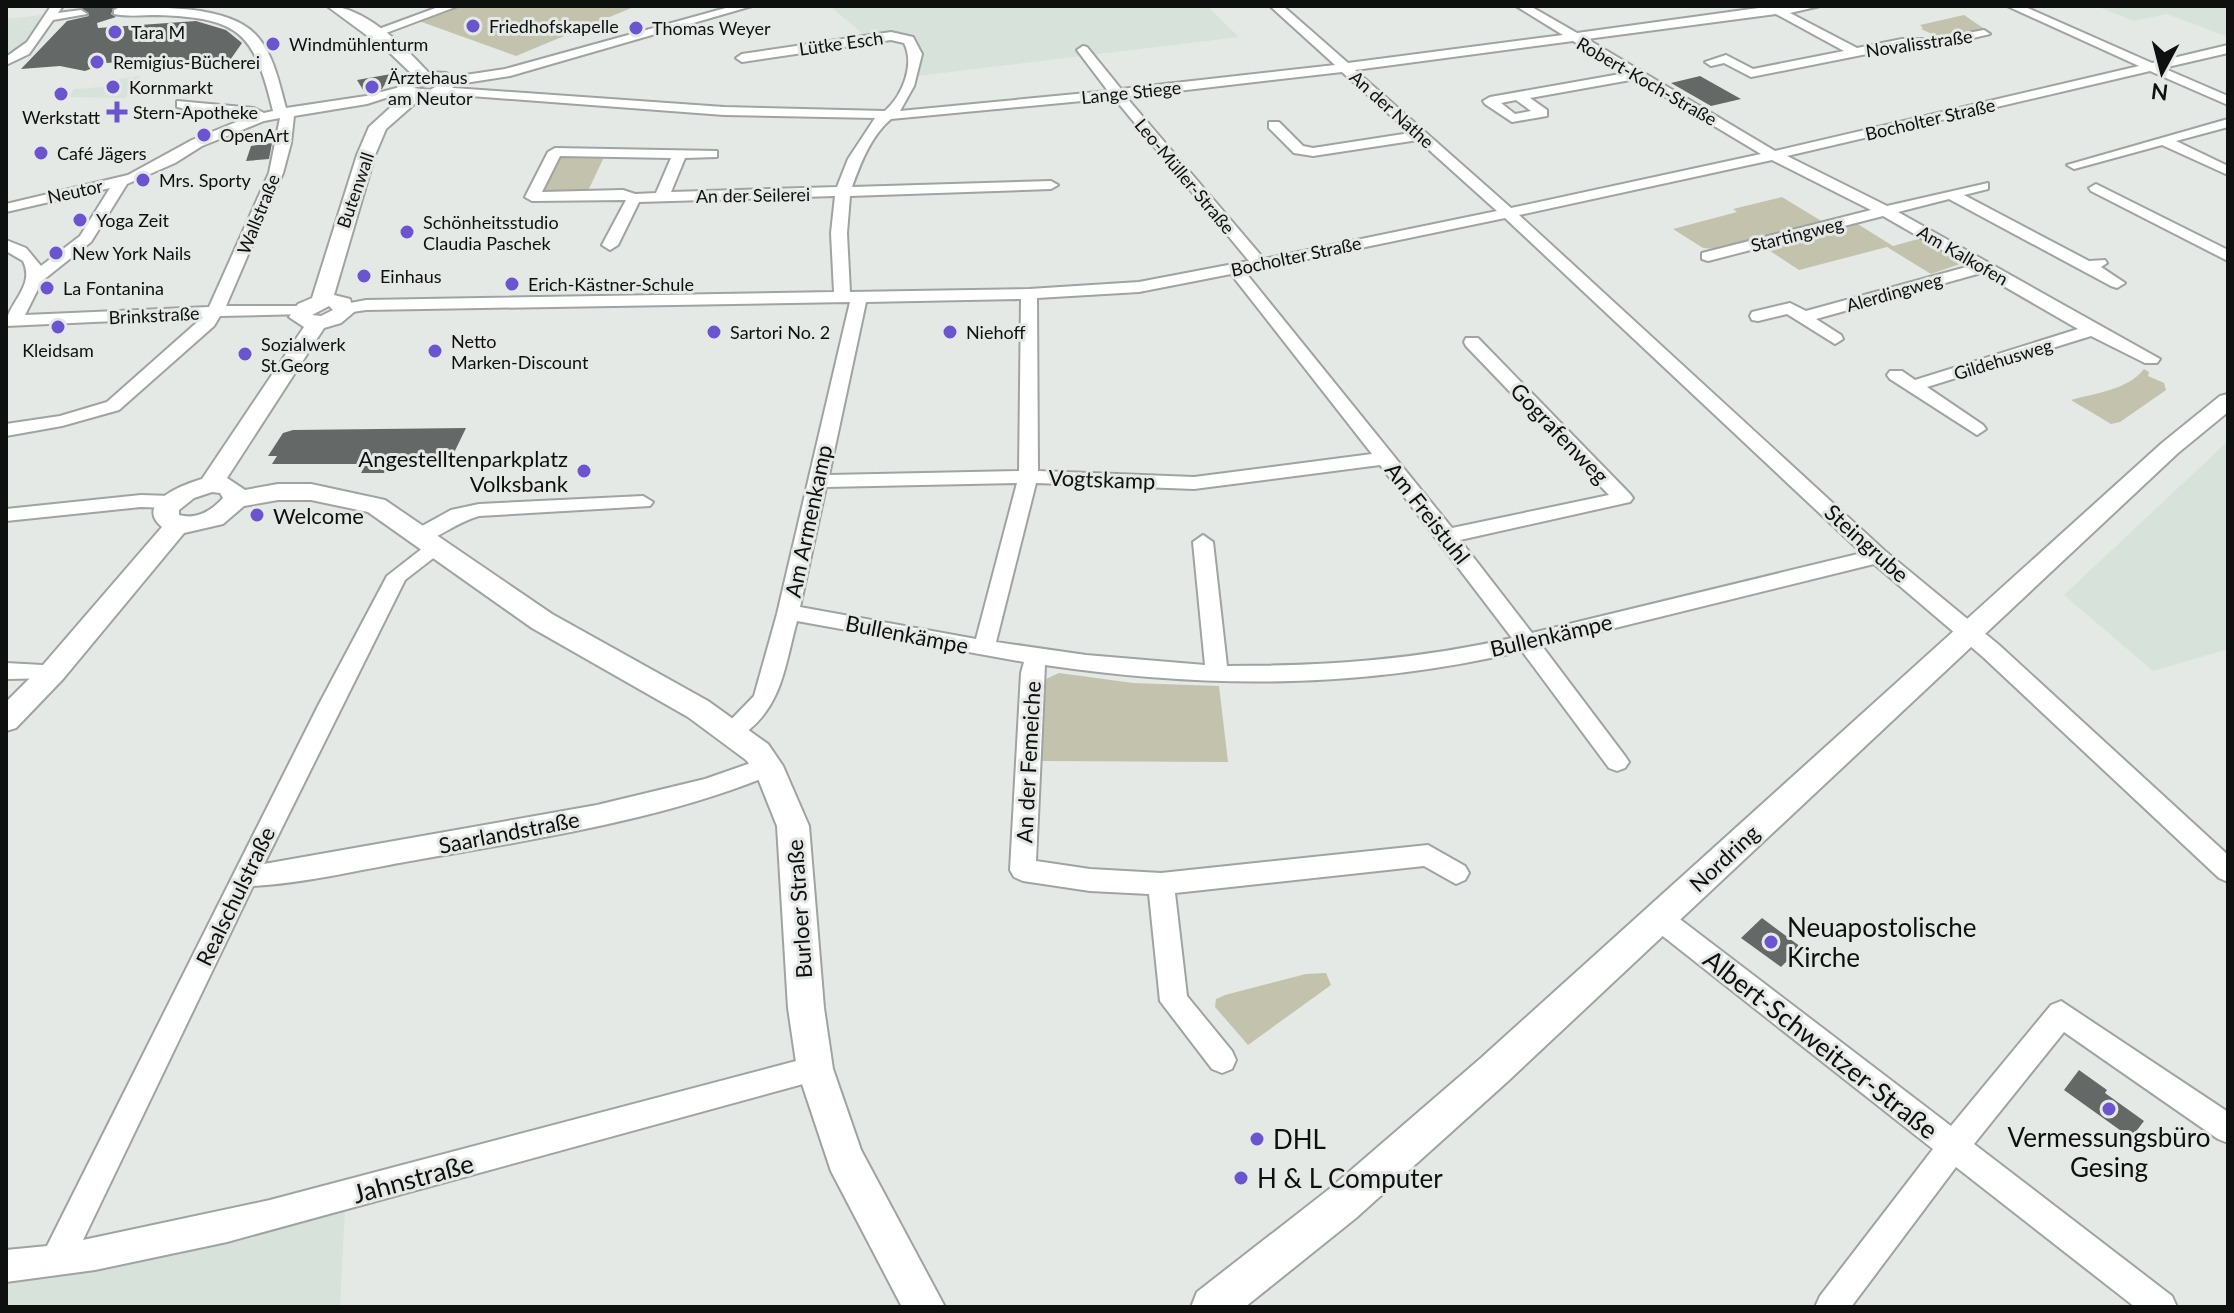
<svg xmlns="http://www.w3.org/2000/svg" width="2234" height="1313" viewBox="0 0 2234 1313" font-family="Lato,sans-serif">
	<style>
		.built { fill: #d6e2da }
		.green { fill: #c3c2ac }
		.building { fill: #646867 }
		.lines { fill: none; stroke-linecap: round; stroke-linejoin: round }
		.minor-casing { stroke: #9fa3a1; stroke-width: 4 }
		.major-casing { stroke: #9fa3a1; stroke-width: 4 }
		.minor { fill: #fff; fill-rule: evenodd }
		.major { fill: #fff; fill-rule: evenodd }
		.poi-dot { fill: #6a55cf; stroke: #e5e9e6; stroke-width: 3 }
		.labels { text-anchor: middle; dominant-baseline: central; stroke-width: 6; stroke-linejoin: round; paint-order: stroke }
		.far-poi-label { font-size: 18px; fill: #0e100f; stroke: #e5e9e6; text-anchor: start }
		.far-street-label { font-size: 18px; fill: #0e100f; stroke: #e5e9e6 }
		.street-label { font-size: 22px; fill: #0e100f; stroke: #e5e9e6 }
		.poi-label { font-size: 22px; fill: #0e100f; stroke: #e5e9e6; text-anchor: end }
		.near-poi-label { font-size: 26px; fill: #0e100f; stroke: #e5e9e6; text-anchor: start }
		.near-street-label { font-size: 26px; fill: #0e100f; stroke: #e5e9e6 }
	</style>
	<rect width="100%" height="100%" fill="#e5e9e6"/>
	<!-- built -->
	<g class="built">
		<polygon points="830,6 1207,6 1239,37 917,76 920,50 913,38 899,34 865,36"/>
		<polygon points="2096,6 2228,6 2228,37 2167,14 2134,21"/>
		<polygon points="42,15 27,44 6,57 6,19"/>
		<polygon points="140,76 125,98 69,97 74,89 103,87 111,80"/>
		<polygon points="2228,441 2228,649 2153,671 2064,595"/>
		<polygon points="345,1210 340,1307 6,1307 6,1280 67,1275"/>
	</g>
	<!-- green -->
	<g class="green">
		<polygon points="459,6 636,6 516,56 419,21"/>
		<polygon points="1964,15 1986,30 1941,38 1921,29 1923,28 1920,25"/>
		<polygon points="605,155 587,193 549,193 539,188 557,157"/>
		<polygon points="1782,197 1823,222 1715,249 1703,248 1673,229 1737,212 1733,209"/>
		<polygon points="1856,223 1893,246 1922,238 1955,257 1960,264 1931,274 1887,247 1799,270 1764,247"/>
		<path d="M2144,369L2149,372L2148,376L2164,383L2166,390L2120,422L2111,424L2071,400C2095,393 2128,390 2144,369Z"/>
		<polygon points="1059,673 1133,683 1219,686 1228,762 1041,761 1046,679"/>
		<polygon points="1326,973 1331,985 1248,1045 1215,1007 1216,999 1225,995 1306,974"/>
	</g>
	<!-- building -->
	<g class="building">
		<polygon points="80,6 115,6 111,14 116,17 97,23 98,28 196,21 226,30 242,43 228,63 143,69 151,60 106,63 85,71 60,66 21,69 67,21 89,16"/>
		<polygon points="391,74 382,89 365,93 357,80"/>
		<polygon points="1700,76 1741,99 1711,106 1671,83"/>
		<polygon points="272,143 269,159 246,161 251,146"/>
		<polygon points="466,428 451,459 390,460 384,473 361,473 366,464 272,464 277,456 268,456 283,433 293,430"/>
		<polygon points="1762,918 1801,947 1781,967 1741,938"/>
		<polygon points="2079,1070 2107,1090 2105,1093 2144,1121 2131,1138 2064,1090"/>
	</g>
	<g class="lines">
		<!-- minor casing -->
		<g class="minor-casing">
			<g id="minor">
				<polygon points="51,6 63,6 58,13 81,10 87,14 53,20 29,54 6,65 6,57 27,42"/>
				<polygon points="441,6 458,6 378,36 368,33"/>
				<polygon points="733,6 752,6 510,76 452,85 446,81 452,77 505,69"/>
				<path d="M1270,6H1283L1348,63L1563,35L1516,6H1530L1577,33L1773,6H1820L1790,13L1857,48L1902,39H1935L1984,30L1990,34L1935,47H1902L1751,77L1724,63L1711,66L1705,62L1726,55L1753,69L1844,51L1776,14L1587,39L1775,151L2139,66L2007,6H2023L2152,63L2228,45V53L2163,68L2228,96V105L2150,71L1787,156L1887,206L1988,183V189L1964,195L2089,261L2105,260L2107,263L2101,267L2125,283L2117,288L2111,286L1949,199L1898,212L2160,359L2157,363H2145L2091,336L1927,387L1983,425L1986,429L1977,435L1890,379L1887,375L1890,371H1902L1915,380L2078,329L1981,273L1816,319L1841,335L1843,339L1835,344L1787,314L1758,321L1752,320L1750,316L1752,312L1790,303L1806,311L1970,266L1883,216L1708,261L1702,259V253L1871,210L1772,160L1519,215L1885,551L1999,645L2228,855V882L2219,878L1983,657L1874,564L1542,646L1625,756L1629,762L1625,768L1617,771L1609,768L1522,651C1361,689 1208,689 1045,665L1036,861L1090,869L1161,873L1428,845L1465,866L1469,873L1465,880L1456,884L1424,866L1175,893L1187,996L1232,1051L1236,1060L1232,1069L1222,1073L1212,1069L1160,1001L1149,894L1090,891L1023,881L1014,877L1010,870L1021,673L1024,662L797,621C786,660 783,701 751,728C742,736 736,741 724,737L720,731L754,696L777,614L850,302L366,310L346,313L338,308L340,305L366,300L834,292L831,233L835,196L639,202L618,245L610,250L602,245L626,200L532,201L525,197L548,152L555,148L717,151V157L685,158L671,192L837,187L848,159L875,118L724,115L444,94L439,93V87L724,107L885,111C903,95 915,64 904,43L891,40L742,62L736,58L742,54L891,32L913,37L922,54L914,86L900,111L1108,91L1077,50L1083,46L1087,47L1121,89L1335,65ZM1573,41L1626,73L1490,97L1483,101L1485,104L1512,122L1547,116V110L1530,98L1636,79L1761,154L1511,208L1355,70ZM1342,72L1410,133L1313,148L1303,146L1279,122H1269V128L1294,153L1313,156L1418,140L1497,211L1264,259L1126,97ZM1114,98L1249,261L1139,282L1029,289L850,292L847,233L850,196L1051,189L1058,185L1051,181L852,187C861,162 871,136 891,119ZM1516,100L1531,111L1515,114L1501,103ZM560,156L671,158L656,193L635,194L623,190L542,192ZM1505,218L1862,553L1532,633L1460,540L1630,502L1633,498L1630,494L1478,338H1466L1464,342L1466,346L1609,495L1452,528L1245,272ZM1231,274L1372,454L1194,477L1038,471L1037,298L1139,292ZM1021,299L1019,471L829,475L866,302ZM1380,465L1512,638C1417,660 1324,666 1227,666L1213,542L1203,535L1193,542L1205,665L1086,655L996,642L1036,483L1194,489ZM1017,483L976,639L800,607L826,487Z"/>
				<path d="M118,8C156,7 227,5 255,34C274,54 279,83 286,108L366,96L404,86L410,90L367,104L294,116L291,143L283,173L226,306H301L307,308L309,311L307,314L220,316L214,326L119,410L62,426L6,436V424L60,416L107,402L203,317L6,326C6,304 36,287 23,261L6,251V240L26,248L41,266L80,236L110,188L6,212V204L128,175L192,140L251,116L182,108L177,107V101L254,108L264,113L273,111C254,33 241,18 158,15C144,15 128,17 114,14V10ZM280,118L269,173L209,307L25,315L42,281L91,242L127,184L175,163L202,146L264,121Z"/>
				<polygon points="2228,119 2228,127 2176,141 2228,166 2228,175 2162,145 2074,169 2067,165"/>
				<polygon points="2096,184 2228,250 2228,261 2091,191 2089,188"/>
				<polygon points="141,495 171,496 181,502 171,508 141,507 6,521 6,509"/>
				<path d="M643,496L653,502L650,506L479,516C457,522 441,537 420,543L410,536L413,531L451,510L479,504Z"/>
				<path d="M435,542L445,549L405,580L264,864L597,805L705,779L768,757L776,759L780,766L776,773C663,820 536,839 416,860C363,869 307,883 253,886L83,1240L270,1200L815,1056L825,1060L829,1069L825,1078L227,1242L95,1270L6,1282V1250L47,1246L318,706L387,576L428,544Z"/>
				<polygon points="6,663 61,666 64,672 61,678 6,679"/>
				<polygon points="1659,907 1668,910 1951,1126 2051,1005 2061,1001 2228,1112 2228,1143 2218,1139 2064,1032 1974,1144 2172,1296 2177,1307 2135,1307 1956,1167 1851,1307 1815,1307 1820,1296 1933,1149 1650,926 1646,918 1650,910"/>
			</g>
		</g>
		<!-- major casing -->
		<g class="major-casing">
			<g id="major">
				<path d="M327,6C364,6 404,46 428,72L446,73L460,81L443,96L419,100L386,129L375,155L334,295L350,299L354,312L341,323L324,328L227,478L245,490L278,484H311L385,500L552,614L708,701L768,744L783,766L809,826L824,1008L833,1069L861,1150L945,1307H902L831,1171L797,1069L788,1008L777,826L755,771L746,760L688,717L532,628L368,512L311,500H278L244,506L223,524L184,533L63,679L16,728L6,731V702L43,665L162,527C133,503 185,484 202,479L304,327L289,317L298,304L312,298L357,155L369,127L403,96L396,90L400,82L414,76L388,51ZM438,81L442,83L430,90L413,88ZM329,306L333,310L321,316L312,315ZM212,492L220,493L223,498C211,511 197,520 179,515V510L194,498Z"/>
				<polygon points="2228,394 2228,412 2178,453 1507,1082 1356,1218 1245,1307 1191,1307 1197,1292 1328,1190 1481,1058 2162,443 2220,396"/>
			</g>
		</g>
		<!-- minor -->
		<use href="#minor" class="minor"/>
		<!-- major -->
		<use href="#major" class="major"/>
	</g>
	<!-- markers -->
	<g class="poi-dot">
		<circle cx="473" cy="26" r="8"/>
		<circle cx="636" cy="28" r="8"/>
		<circle cx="115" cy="32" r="8"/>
		<circle cx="273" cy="44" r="8"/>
		<circle cx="97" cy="62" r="8"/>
		<circle cx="113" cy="87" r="8"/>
		<circle cx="372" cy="87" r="8"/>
		<circle cx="61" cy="94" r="8"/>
		<path d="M113 100h8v8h8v8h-8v8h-8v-8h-8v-8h8z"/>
		<circle cx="204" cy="135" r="8"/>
		<circle cx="41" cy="153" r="8"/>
		<circle cx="143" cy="180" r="8"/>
		<circle cx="80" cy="220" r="8"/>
		<circle cx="407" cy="232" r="8"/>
		<circle cx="56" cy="253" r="8"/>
		<circle cx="364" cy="276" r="8"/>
		<circle cx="512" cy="284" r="8"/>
		<circle cx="47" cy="288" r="8"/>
		<circle cx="58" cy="327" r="8"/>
		<circle cx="714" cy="332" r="8"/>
		<circle cx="950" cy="332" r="8"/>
		<circle cx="435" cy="351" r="8"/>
		<circle cx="245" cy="354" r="8"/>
		<circle cx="584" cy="471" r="8"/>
		<circle cx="257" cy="515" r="8"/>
		<circle cx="1771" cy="942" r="8"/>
		<circle cx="2109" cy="1109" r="8"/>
		<circle cx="1257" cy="1139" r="8"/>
		<circle cx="1241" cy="1178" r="8"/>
	</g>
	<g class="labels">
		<!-- far-poi labels -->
		<g class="far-poi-label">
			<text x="489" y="26">Friedhofskapelle</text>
			<text x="652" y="28">Thomas Weyer</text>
			<text x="131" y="32">Tara M</text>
			<text x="289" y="44">Windmühlenturm</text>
			<text x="113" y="62">Remigius-Bücherei</text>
			<text x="388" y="77">Ärztehaus<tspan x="388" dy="21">am Neutor</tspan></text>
			<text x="129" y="87">Kornmarkt</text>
			<text x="133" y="112">Stern-Apotheke</text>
			<text x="61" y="117" text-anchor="middle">Werkstatt</text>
			<text x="220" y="135">OpenArt</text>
			<text x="57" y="153">Café Jägers</text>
			<text x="159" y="180">Mrs. Sporty</text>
			<text x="96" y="220">Yoga Zeit</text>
			<text x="423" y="222">Schönheitsstudio<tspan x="423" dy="21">Claudia Paschek</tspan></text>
			<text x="72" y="253">New York Nails</text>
			<text x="380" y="276">Einhaus</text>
			<text x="528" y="284">Erich-Kästner-Schule</text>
			<text x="63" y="288">La Fontanina</text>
			<text x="730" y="332">Sartori No. 2</text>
			<text x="966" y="332">Niehoff</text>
			<text x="451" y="341">Netto<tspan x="451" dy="21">Marken-Discount</tspan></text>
			<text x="261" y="344">Sozialwerk<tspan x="261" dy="21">St.Georg</tspan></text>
			<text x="58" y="350" text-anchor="middle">Kleidsam</text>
		</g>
		<!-- far-street labels -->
		<g class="far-street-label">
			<text transform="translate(841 43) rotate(-8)">Lütke Esch</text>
			<text transform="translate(1919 43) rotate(-8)">Novalisstraße</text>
			<text transform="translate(1647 81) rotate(30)">Robert-Koch-Straße</text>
			<text transform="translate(1131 92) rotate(-6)">Lange Stiege</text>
			<text transform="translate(1392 109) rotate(42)">An der Nathe</text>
			<text transform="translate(1930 119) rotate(-13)">Bocholter Straße</text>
			<text transform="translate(1185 176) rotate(50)">Leo-Müller-Straße</text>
			<text transform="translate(355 190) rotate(-71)">Butenwall</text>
			<text transform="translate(75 191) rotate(-12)">Neutor</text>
			<text transform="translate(753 195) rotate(-1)">An der Seilerei</text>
			<text transform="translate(258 214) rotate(-68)">Wallstraße</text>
			<text transform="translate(1797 234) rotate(-14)">Startingweg</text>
			<text transform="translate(1963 255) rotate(30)">Am Kalkofen</text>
			<text transform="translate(1296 256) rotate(-12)">Bocholter Straße</text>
			<text transform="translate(1894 292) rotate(-16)">Alerdingweg</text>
			<text transform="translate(154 315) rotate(-3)">Brinkstraße</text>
			<text transform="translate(2003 359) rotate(-17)">Gildehusweg</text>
		</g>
		<!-- street labels -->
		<g class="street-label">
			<text transform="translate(1560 433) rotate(46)">Gografenweg</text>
			<text transform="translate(1102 479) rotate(2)">Vogtskamp</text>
			<text transform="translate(1428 513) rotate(52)">Am Freistuhl</text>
			<text transform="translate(808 521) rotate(-78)">Am Armenkamp</text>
			<text transform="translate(1867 543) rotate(42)">Steingrube</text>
			<text transform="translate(907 634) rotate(11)">Bullenkämpe</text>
			<text transform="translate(1551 635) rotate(-13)">Bullenkämpe</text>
			<text transform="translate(1028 762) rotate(-87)">An der Femeiche</text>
			<text transform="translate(509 832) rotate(-11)">Saarlandstraße</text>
			<text transform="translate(1724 858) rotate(-43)">Nordring</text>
			<text transform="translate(235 896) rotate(-64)">Realschulstraße</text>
			<text transform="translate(799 909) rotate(-94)">Burloer Straße</text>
		</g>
		<!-- poi labels -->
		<g class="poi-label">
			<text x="568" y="458">Angestelltenparkplatz<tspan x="568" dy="25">Volksbank</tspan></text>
			<text x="273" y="515" text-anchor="start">Welcome</text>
		</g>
		<!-- near-poi labels -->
		<g class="near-poi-label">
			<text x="1787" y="927">Neuapostolische<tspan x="1787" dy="30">Kirche</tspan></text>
			<text x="2109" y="1137" text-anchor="middle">Vermessungsbüro<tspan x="2109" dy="30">Gesing</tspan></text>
			<text x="1273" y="1139">DHL</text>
			<text x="1257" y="1178">H &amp; L Computer</text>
		</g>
		<!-- near-street labels -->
		<g class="near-street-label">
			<text transform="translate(1821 1044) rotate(38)">Albert-Schweitzer-Straße</text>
			<text transform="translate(413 1178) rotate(-15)">Jahnstraße</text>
		</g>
	</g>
	<!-- border -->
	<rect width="2234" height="1313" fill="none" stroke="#0e100f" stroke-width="16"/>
	<!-- north arrow -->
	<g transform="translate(2162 72) rotate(187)" stroke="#e5e9e6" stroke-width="6" paint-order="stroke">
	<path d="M0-6L14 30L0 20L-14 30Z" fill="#0e100f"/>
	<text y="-12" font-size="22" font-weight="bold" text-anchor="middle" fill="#0e100f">N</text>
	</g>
</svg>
